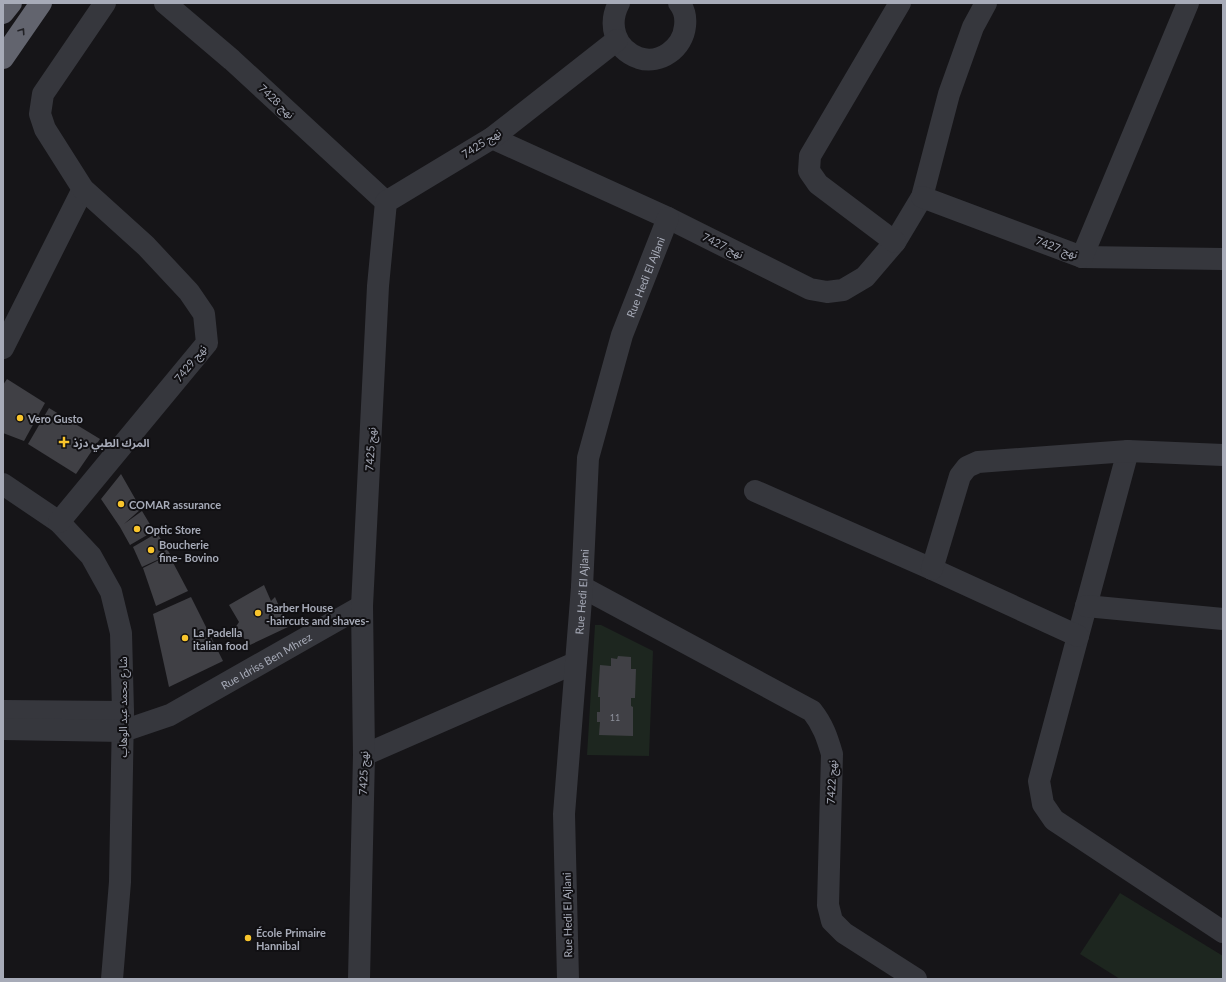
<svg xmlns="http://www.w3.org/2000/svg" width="1226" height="982" viewBox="0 0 1226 982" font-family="Lato,'Noto Sans Arabic',sans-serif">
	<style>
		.green { fill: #1d261f }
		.building { fill: #404045 }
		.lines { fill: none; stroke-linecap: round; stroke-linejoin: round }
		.minor { stroke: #36373d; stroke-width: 22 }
		.highway { stroke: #62646e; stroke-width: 22 }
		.oneway { stroke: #212125 }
		.poi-dot { fill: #f9c52c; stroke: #111013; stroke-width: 1.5 }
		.labels { text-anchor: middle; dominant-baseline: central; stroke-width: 4; stroke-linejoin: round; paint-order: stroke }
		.number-label { font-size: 9px; fill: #8d909b }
		.street-label { font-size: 11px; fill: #a7abb8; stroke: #111013 }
		.poi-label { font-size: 11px; font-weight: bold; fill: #a7abb8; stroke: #111013; text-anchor: start }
	</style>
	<rect width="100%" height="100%" fill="#161518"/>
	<!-- green -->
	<g class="green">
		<polygon points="595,625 601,625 653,651 649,756 587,755"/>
		<polygon points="1120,893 1223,956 1223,979 1120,979 1080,954"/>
	</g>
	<!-- building -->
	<g class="building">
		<polygon points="7,379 45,403 24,441 3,433 3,385"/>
		<polygon points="49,408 100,439 76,474 28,444"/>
		<polygon points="121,474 141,509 124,524 142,511 154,531 130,545 120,527 101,499"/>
		<polygon points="157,533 170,554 142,567 133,547"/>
		<polygon points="169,555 188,591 156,606 143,568"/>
		<polygon points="264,585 271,601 275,597 288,627 250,645 235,628 239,622 229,605"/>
		<polygon points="191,597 223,661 169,687 153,614"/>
		<polygon points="618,656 631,657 631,669 636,669 635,698 631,698 631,706 633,707 633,736 599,735 600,722 597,722 597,712 600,712 600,697 598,697 600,665 611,666 611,658 617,659"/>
	</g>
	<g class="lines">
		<!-- minor -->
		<g class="minor">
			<polyline points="165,3 232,60 386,202"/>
			<path d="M619,3C608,24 614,49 639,58C660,65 683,48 685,26C686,18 684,9 679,3"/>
			<polyline points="492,138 668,218 810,289 827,292 843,290 865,277 895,242 922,197 949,94 973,27 986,3"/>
			<polyline points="922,197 1082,257 1223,259"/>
			<polyline points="895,242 818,184 809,171 810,156 900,3"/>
			<polyline points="1082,257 1188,3"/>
			<polyline points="3,348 83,189"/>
			<polyline points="1128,451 1078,636 1039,781 1043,804 1054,820 1223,932"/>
			<polyline points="3,484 59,522 91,556 111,592 121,633 123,712 120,882 112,979"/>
			<polyline points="755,491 932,569 1078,636"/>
			<polyline points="59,522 207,343 204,314 189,292 146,246 83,189 45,129 40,114 43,94 105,3"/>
			<polyline points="932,569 960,476 967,467 978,462 1128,451 1223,455"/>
			<path d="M582,587L812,711C823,725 827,737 832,754L828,905L832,921L844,933L916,979"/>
			<polyline points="1086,606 1223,619"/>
			<polyline points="3,711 123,712"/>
			<path id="s1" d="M3,729L123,731L170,715L362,606"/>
			<polyline points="364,755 575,663"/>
			<polyline points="359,979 364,755 362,606 378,286 386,202 492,138 617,40"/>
			<path id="s2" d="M568,979L564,814L582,587L588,458L622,335L668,218"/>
		</g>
		<!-- highway -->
		<g class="highway">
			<polyline points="3,13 11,3"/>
			<polyline points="3,58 41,3"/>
		</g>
	</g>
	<!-- one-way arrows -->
	<defs><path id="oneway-chevron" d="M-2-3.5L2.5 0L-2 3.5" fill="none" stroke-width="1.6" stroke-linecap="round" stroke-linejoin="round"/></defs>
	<use class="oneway" href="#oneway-chevron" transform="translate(22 31) rotate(-56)"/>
	<!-- markers -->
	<g class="poi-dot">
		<circle cx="20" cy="418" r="4"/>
		<path d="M62 436h4v4h4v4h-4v4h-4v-4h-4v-4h4z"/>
		<circle cx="121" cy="504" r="4"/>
		<circle cx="137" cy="529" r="4"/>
		<circle cx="151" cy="550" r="4"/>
		<circle cx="258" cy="613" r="4"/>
		<circle cx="185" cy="638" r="4"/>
		<circle cx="248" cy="938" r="4"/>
	</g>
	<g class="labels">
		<!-- number labels -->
		<g class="number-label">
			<text x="615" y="717">11</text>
		</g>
		<!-- street labels -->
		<g class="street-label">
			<text transform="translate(277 101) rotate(43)">نهج 7428</text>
			<text transform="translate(481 143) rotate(-33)">نهج 7425</text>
			<text transform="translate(723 245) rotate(26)">نهج 7427</text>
			<text transform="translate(1057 247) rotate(20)">نهج 7427</text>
			<text stroke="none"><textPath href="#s2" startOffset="712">Rue Hedi El Ajlani</textPath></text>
			<text transform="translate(190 363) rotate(-51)">نهج 7429</text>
			<text transform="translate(370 449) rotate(-87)">نهج 7425</text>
			<text stroke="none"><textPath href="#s2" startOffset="388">Rue Hedi El Ajlani</textPath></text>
			<text stroke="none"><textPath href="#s1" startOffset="280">Rue Idriss Ben Mhrez</textPath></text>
			<text transform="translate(122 707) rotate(-90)">شارع محمد عبد الوهاب</text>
			<text transform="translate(363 773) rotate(-89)">نهج 7425</text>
			<text transform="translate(831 782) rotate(-88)">نهج 7422</text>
			<text transform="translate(567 915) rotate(-91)">Rue Hedi El Ajlani</text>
		</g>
		<!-- poi labels -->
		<g class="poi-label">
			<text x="28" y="418">Vero Gusto</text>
			<text x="73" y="442">المرك الطبي دزذ</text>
			<text x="129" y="504">COMAR assurance</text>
			<text x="145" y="529">Optic Store</text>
			<text x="159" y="544">Boucherie<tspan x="159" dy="13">fine- Bovino</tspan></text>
			<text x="266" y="607">Barber House<tspan x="266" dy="13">-haircuts and shaves-</tspan></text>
			<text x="193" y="632">La Padella<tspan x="193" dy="13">italian food</tspan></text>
			<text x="256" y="932">École Primaire<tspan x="256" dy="13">Hannibal</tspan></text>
		</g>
	</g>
	<!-- border -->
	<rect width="1226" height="982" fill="none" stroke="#a7abb8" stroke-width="8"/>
</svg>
